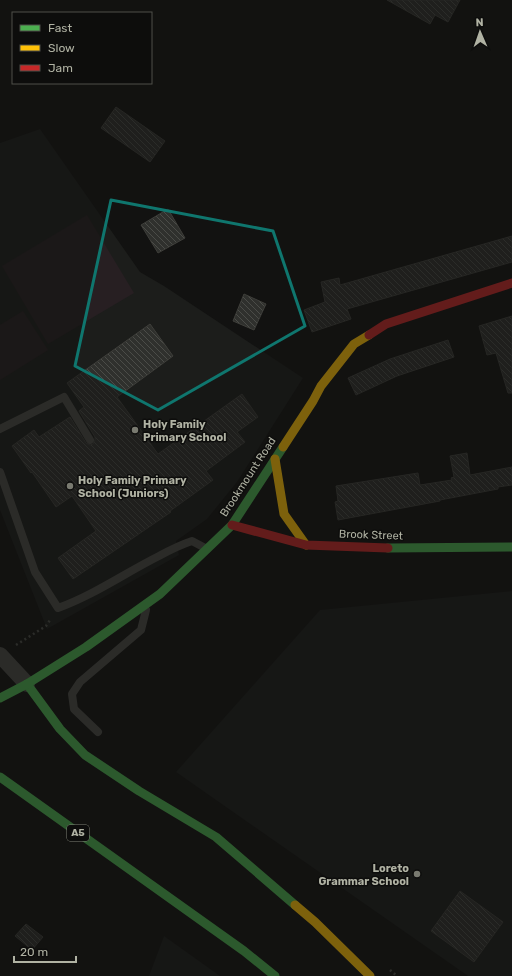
<svg xmlns="http://www.w3.org/2000/svg" width="512" height="976" viewBox="0 0 512 976" font-family="Rubik,sans-serif">
	<style>
		.built { fill: #1c1d1b }
		.park { fill: #271f22 }
		.building { fill: url(#building-back-hatch); stroke: #3e3e3a }
		.lines { fill: none; stroke-linecap: round; stroke-linejoin: round }
		.path { stroke: #4b4c47; stroke-width: 2.5; stroke-dasharray: 2 3; stroke-linecap: butt }
		.lane { stroke: #4a4a46; stroke-width: 8 }
		.street { stroke: #4a4a46; stroke-width: 16 }
		.fast { stroke: #4caf50; stroke-width: 9 }
		.slow { stroke: #ffc107; stroke-width: 9 }
		.jam { stroke: #c62828; stroke-width: 9 }
		.marked { fill: none; stroke: #0f766e; stroke-width: 3; stroke-linejoin: round }
		.poi-dot { fill: #797a70; stroke: #0d0d0c; stroke-width: 1.5 }
		.labels { text-anchor: middle; dominant-baseline: central; stroke-width: 3; stroke-linejoin: round; paint-order: stroke }
		.shield { fill: #0d0d0c; stroke: #7f8076; stroke-width: 1 }
		.shield-label { font-size: 10px; font-weight: bold; fill: #b0b2a3 }
		.poi-label { font-size: 11px; font-weight: bold; fill: #b0b2a3; stroke: #0d0d0c; text-anchor: start }
		.street-label { font-size: 11px; fill: #b0b2a3; stroke: #0d0d0c }
	</style>
	<defs>
		<pattern id="building-back-hatch" width="6" height="6" patternUnits="userSpaceOnUse"><rect width="6" height="6" fill="#2f302d"/><path d="M-1 5l2 2M0 0l6 6M5-1l2 2" fill="none" stroke="#4b4c48"/></pattern>
	</defs>
	<rect width="100%" height="100%" fill="#121211"/>
	<!-- built -->
	<g class="built">
		<polygon points="40,129 140,272 164,286 303,378 237,482 207,519 176,541 179,555 47,629 0,510 0,143"/>
		<polygon points="512,591 512,976 468,976 176,772 320,610"/>
		<polygon points="164,936 220,976 149,976"/>
	</g>
	<!-- park -->
	<g class="park">
		<polygon points="87,215 134,293 48,344 2,266"/>
		<polygon points="23,311 48,350 0,380 0,325"/>
	</g>
	<!-- building -->
	<g class="building">
		<polygon points="387,0 460,0 448,22 435,15 430,24"/>
		<polygon points="116,107 165,141 150,162 101,128"/>
		<polygon points="168,209 185,238 158,253 141,225"/>
		<polygon points="512,236 512,262 347,309 351,319 312,332 304,310 325,302 321,282 339,278 340,285"/>
		<polygon points="244,294 266,304 254,330 233,321"/>
		<polygon points="512,316 512,393 508,393 496,353 487,355 479,326"/>
		<polygon points="150,324 173,356 117,397 158,454 242,394 258,417 237,432 245,442 206,471 213,480 170,511 171,512 73,579 58,558 96,531 72,496 56,507 32,472 31,473 12,446 34,430 39,437 70,417 86,443 90,445 93,444 95,440 95,437 79,411 84,407 67,383"/>
		<polygon points="448,340 454,357 397,376 356,395 348,378 390,359"/>
		<polygon points="467,453 470,475 512,467 512,485 498,487 498,489 440,500 440,501 338,520 335,502 338,501 336,486 418,473 420,485 452,480 451,478 454,477 450,456"/>
		<polygon points="460,891 503,922 474,962 431,931"/>
		<polygon points="26,924 43,937 32,950 15,936"/>
	</g>
	<g class="lines">
		<!-- path -->
		<g class="path">
			<polyline points="16,645 46,626 50,620"/>
			<polyline points="390,970 397,976"/>
		</g>
		<!-- lane -->
		<g class="lane">
			<polyline points="0,429 64,397 90,440"/>
			<path d="M0,472L35,572L58,608C94,595 125,573 159,556C170,550 180,545 192,541L207,549"/>
			<polyline points="98,732 74,709 72,694 80,682 141,630 146,610"/>
		</g>
		<!-- street -->
		<polyline class="street" points="0,655 27,684"/>
		<!-- fast -->
		<g class="fast">
			<polyline points="388,548 512,547"/>
			<polyline points="27,684 60,729 85,755 139,791 216,837 295,905"/>
			<polyline points="0,698 27,684 86,647 160,594 232,525 283,447"/>
			<polyline points="0,777 244,951 275,976"/>
		</g>
		<!-- slow -->
		<g class="slow">
			<polyline points="283,447 313,401 321,386 354,344 369,335"/>
			<polyline points="275,459 284,514 306,545"/>
			<polyline points="295,905 315,922 370,976"/>
		</g>
		<!-- jam -->
		<g class="jam">
			<polyline points="369,335 386,324 512,283"/>
			<polyline points="232,525 306,545 388,548"/>
		</g>
	</g>
	<!-- marked area -->
	<path d="M0 0H512V976H0ZM111,200L273,231L305,326L158,410L75,366Z" fill="#121211" fill-opacity=".55" fill-rule="evenodd"/>
	<path class="marked" d="M111,200L273,231L305,326L158,410L75,366Z"/>
	<!-- markers -->
	<g class="poi-dot">
		<circle cx="135" cy="430" r="4"/>
		<circle cx="70" cy="486" r="4"/>
		<circle cx="417" cy="874" r="4"/>
	</g>
	<g class="labels">
		<!-- shield labels -->
		<rect class="shield" x="67" y="825" width="22" height="16" rx="3"/>
		<g class="shield-label">
			<text x="78" y="833">A5</text>
		</g>
		<!-- poi labels -->
		<g class="poi-label">
			<text x="143" y="424">Holy Family<tspan x="143" dy="13">Primary School</tspan></text>
			<text x="78" y="480">Holy Family Primary<tspan x="78" dy="13">School (Juniors)</tspan></text>
			<text x="409" y="868" text-anchor="end">Loreto<tspan x="409" dy="13">Grammar School</tspan></text>
		</g>
		<!-- street labels -->
		<g class="street-label">
			<text transform="translate(248 477) rotate(-57)">Brookmount Road</text>
			<text transform="translate(371 535) rotate(2)">Brook Street</text>
		</g>
	</g>
	<!-- legend -->
	<rect x="12" y="12" width="140" height="72" fill="#0d0d0c" stroke="#4e4f48"/>
	<rect x="20" y="25" width="20" height="6" fill="#4caf50" stroke="#4e4f48"/>
	<text x="48" y="32" font-size="12" fill="#b0b2a3">Fast</text>
	<rect x="20" y="45" width="20" height="6" fill="#ffc107" stroke="#4e4f48"/>
	<text x="48" y="52" font-size="12" fill="#b0b2a3">Slow</text>
	<rect x="20" y="65" width="20" height="6" fill="#c62828" stroke="#4e4f48"/>
	<text x="48" y="72" font-size="12" fill="#b0b2a3">Jam</text>
	<!-- north arrow -->
	<g transform="translate(480 32) rotate(358)" stroke="#0d0d0c" stroke-width="3" paint-order="stroke">
	<path d="M0-3L7 15L0 10L-7 15Z" fill="#b0b2a3"/>
	<text y="-6" font-size="11" font-weight="bold" text-anchor="middle" fill="#b0b2a3">N</text>
	</g>
	<!-- scale -->
	<path d="M14 956v6h62v-6" fill="none" stroke="#b0b2a3" stroke-width="2"/>
	<text x="20" y="956" font-size="12" fill="#b0b2a3" stroke="#0d0d0c" stroke-width="3" paint-order="stroke">20 m</text>
</svg>
